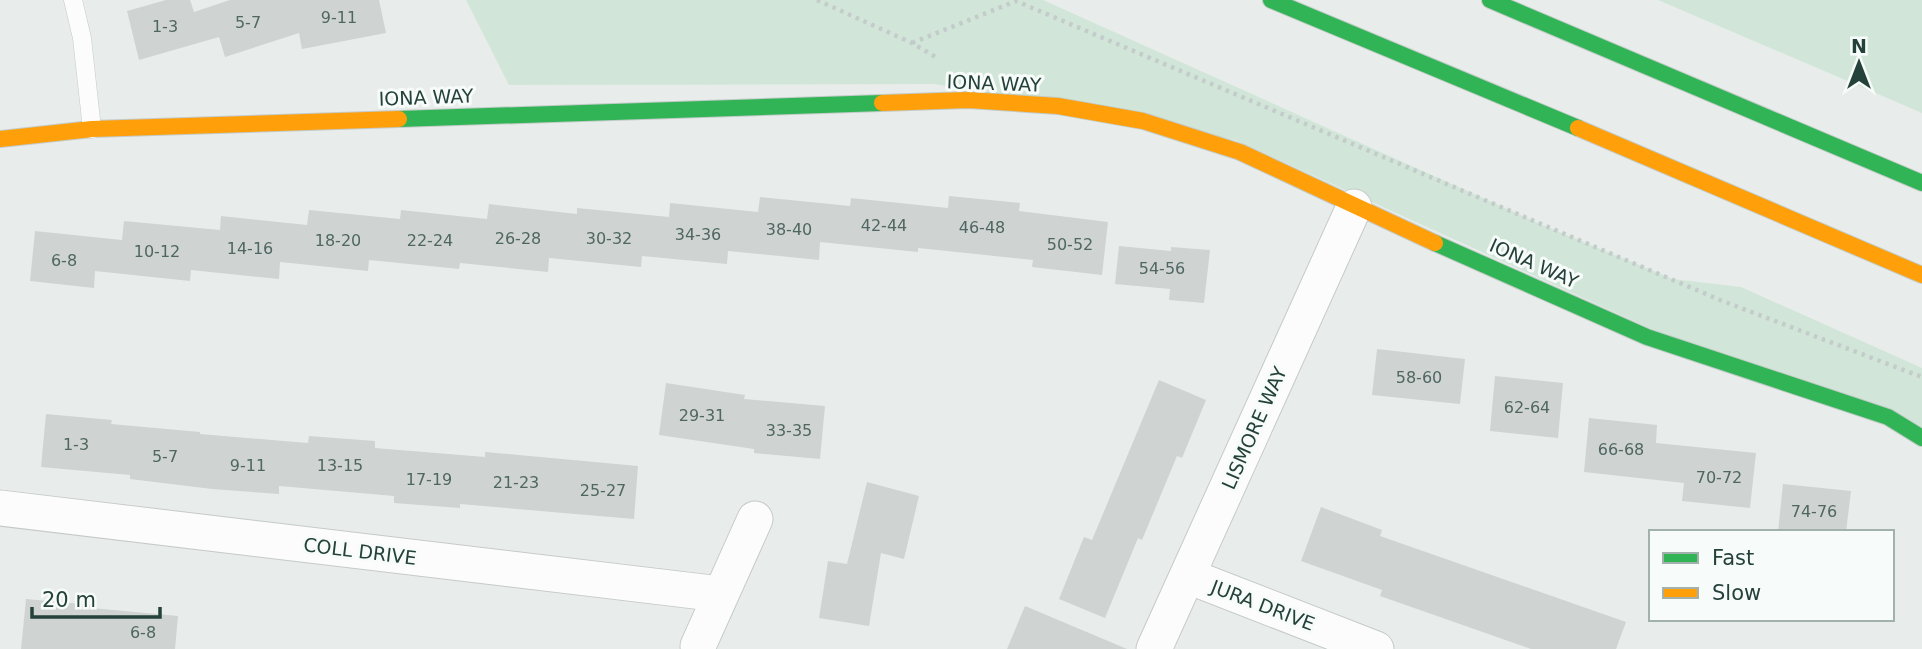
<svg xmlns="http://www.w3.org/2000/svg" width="1922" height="649" viewBox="0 0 1922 649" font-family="'DejaVu Sans',sans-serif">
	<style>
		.green { fill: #d1e6d8 }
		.building { fill: #cfd4d2 }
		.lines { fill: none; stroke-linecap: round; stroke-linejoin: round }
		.lane-casing { stroke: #c5cac8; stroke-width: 19 }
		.street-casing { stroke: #c5cac8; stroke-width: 37 }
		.fast-casing { stroke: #c3cbc8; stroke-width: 18 }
		.slow-casing { stroke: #c3cbc8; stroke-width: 18 }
		.path { stroke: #c3ccca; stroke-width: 4.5; stroke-dasharray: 3.5 5; stroke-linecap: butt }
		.lane { stroke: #fcfcfc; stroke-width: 18 }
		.street { stroke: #fcfcfc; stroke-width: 35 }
		.fast { stroke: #30b455; stroke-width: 16 }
		.slow { stroke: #ff9f0a; stroke-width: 16 }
		.labels { text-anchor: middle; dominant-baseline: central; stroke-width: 6; stroke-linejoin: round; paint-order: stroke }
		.number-label { font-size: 16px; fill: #506761 }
		.street-label { font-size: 19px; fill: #24423a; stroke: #f7fbf9 }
	</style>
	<rect width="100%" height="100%" fill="#e8edeb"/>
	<!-- green -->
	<g class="green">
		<polygon points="466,0 1043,0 1545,226 1673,279 1741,287 1922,368 1922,430 1654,330 1235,140 935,84 509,85"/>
		<polygon points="1658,0 1922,0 1922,113"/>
	</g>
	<!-- building -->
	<g class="building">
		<polygon points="166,0 190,0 194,12 230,0 379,0 386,33 302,49 299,33 225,57 219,37 139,60 127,11"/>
		<polygon points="949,196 1020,203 1019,211 1108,222 1102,275 1032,267 1033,260 918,248 918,252 820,242 819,260 728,251 727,264 642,256 641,267 549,258 548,272 460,263 459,269 369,260 368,271 280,262 279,279 191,270 190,281 95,271 94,288 30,281 35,231 122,240 124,221 220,230 221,216 307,225 309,210 400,219 401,210 487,219 489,204 577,214 577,208 669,217 670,203 758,212 760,197 850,206 851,198 948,208"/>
		<polygon points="1119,246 1171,251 1171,247 1210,250 1204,303 1169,300 1170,289 1115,284"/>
		<polygon points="1377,349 1465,359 1460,404 1372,395"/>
		<polygon points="1495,376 1563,383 1558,438 1490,431"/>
		<polygon points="1159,380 1206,400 1182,458 1177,456 1142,540 1138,538 1105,618 1059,599 1084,537 1092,540"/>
		<polygon points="666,383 745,395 744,399 825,406 820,459 754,453 754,449 659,435"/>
		<polygon points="46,414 112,420 111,424 200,432 200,434 308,443 309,436 375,441 375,448 485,457 485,452 638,466 634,519 460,504 460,508 394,503 394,496 279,486 279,494 212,489 130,479 130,475 41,467"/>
		<polygon points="1589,418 1657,425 1656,443 1756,453 1750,508 1682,501 1684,483 1584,472"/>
		<polygon points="867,482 919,496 904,559 881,553 869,626 819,618 828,561 847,564"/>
		<polygon points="1783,484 1851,491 1846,532 1778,532"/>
		<polygon points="1321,507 1382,530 1380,536 1626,622 1616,649 1531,649 1380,596 1382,590 1301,561"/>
		<polygon points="26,599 92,605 92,608 178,616 175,649 21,649"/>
		<polygon points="1025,606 1127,649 1007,649"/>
	</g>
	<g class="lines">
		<!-- lane casing -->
		<g class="lane-casing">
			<polyline id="lane" points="73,0 82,38 92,129"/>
		</g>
		<!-- street casing -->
		<g class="street-casing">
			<g id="street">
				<polyline points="0,508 720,594"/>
				<polyline points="1188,576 1376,649"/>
				<polyline points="698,646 755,519"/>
				<polyline points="1154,649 1354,207"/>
			</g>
		</g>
		<!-- fast casing -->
		<g class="fast-casing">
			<g id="fast">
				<polyline points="1271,0 1578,128"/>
				<polyline points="1490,0 1922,183"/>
				<polyline points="399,119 882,103"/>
				<polyline points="1435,243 1647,337 1888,417 1922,438"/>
			</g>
		</g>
		<!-- slow casing -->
		<g class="slow-casing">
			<g id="slow">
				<polyline points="882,103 968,100 1058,106 1143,121 1240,152 1435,243"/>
				<polyline points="1578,128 1922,275"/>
				<polyline points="0,139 92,129 399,119"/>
			</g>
		</g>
		<!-- path -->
		<g class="path">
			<polyline points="817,0 912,43 939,59"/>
			<polyline points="912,43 1016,1 1720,300 1922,377"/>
		</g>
		<!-- lane -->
		<use href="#lane" class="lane"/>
		<!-- street -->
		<use href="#street" class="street"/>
		<!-- fast -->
		<use href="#fast" class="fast"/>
		<!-- slow -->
		<use href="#slow" class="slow"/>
	</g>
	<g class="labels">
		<!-- number labels -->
		<g class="number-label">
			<text x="339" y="17">9-11</text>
			<text x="248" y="22">5-7</text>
			<text x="165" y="26">1-3</text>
			<text x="884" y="225">42-44</text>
			<text x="982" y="227">46-48</text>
			<text x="789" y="229">38-40</text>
			<text x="698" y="234">34-36</text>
			<text x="518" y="238">26-28</text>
			<text x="609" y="238">30-32</text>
			<text x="338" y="240">18-20</text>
			<text x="430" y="240">22-24</text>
			<text x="1070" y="244">50-52</text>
			<text x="250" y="248">14-16</text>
			<text x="157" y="251">10-12</text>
			<text x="64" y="260">6-8</text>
			<text x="1162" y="268">54-56</text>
			<text x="1419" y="377">58-60</text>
			<text x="1527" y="407">62-64</text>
			<text x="702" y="415">29-31</text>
			<text x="789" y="430">33-35</text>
			<text x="76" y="444">1-3</text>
			<text x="1621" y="449">66-68</text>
			<text x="165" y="456">5-7</text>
			<text x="248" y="465">9-11</text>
			<text x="340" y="465">13-15</text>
			<text x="1719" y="477">70-72</text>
			<text x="429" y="479">17-19</text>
			<text x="516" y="482">21-23</text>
			<text x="603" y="490">25-27</text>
			<text x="1814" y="511">74-76</text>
			<text x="143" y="632">6-8</text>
		</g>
		<!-- street labels -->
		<g class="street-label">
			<text transform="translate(994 83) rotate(2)">IONA WAY</text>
			<text transform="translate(426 97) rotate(-2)">IONA WAY</text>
			<text transform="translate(1534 263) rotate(24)">IONA WAY</text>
			<text transform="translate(1254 428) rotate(-66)">LISMORE WAY</text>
			<text transform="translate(360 551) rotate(7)">COLL DRIVE</text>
			<text transform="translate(1263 605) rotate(21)">JURA DRIVE</text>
		</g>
	</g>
	<!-- legend -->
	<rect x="1649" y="530" width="245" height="91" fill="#f7fbf9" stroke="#a3b1ad" stroke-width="2"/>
	<rect x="1663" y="553" width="35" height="10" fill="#30b455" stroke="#a3b1ad" stroke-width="2"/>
	<text x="1712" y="565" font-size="21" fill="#24423a">Fast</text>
	<rect x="1663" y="588" width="35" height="10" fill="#ff9f0a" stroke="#a3b1ad" stroke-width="2"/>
	<text x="1712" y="600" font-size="21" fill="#24423a">Slow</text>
	<!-- north arrow -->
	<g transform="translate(1859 63)" stroke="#f7fbf9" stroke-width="5" paint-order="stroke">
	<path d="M0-5L12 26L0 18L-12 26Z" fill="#24423a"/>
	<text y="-10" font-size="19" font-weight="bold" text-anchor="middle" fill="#24423a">N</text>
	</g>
	<!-- scale -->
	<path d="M32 607v10h128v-10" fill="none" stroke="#24423a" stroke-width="3.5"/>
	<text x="42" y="607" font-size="21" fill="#24423a" stroke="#f7fbf9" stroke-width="5" paint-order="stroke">20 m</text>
</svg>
